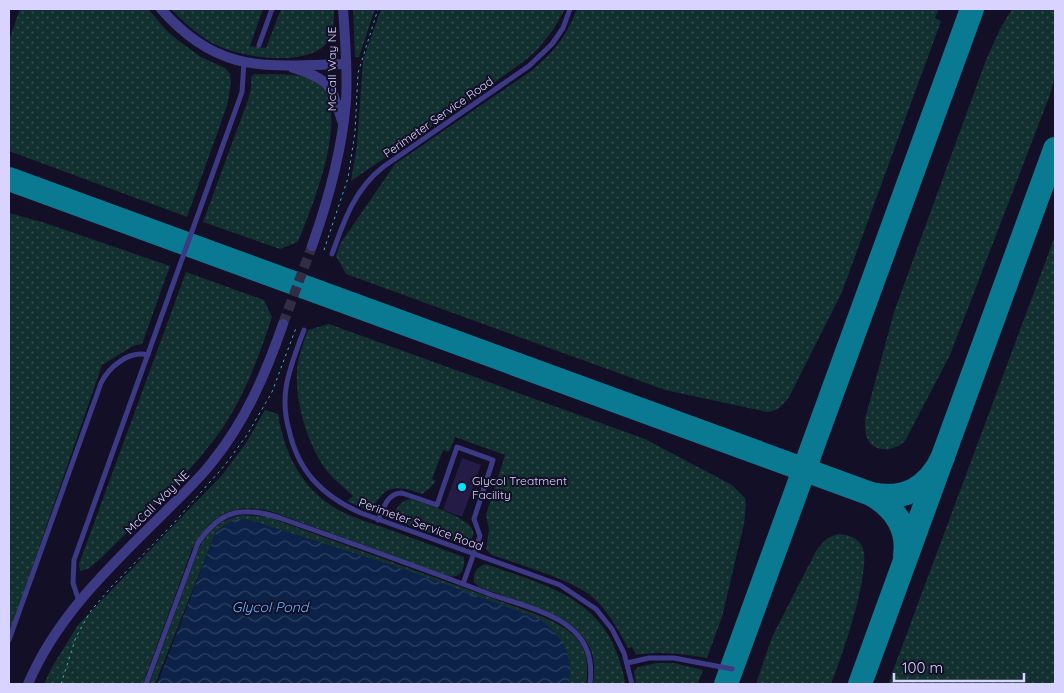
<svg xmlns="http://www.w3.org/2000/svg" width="1064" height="693" viewBox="0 0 1064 693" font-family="Quicksand,sans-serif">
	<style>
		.grass { fill: url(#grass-dots) }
		.water { fill: url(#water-waves) }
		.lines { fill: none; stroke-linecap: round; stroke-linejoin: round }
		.taxiway { stroke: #0a7a92; stroke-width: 24 }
		.building { fill: #241b47 }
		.street-tunnel { stroke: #312d47; stroke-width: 10; stroke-dasharray: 10 5; stroke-linecap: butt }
		.path { stroke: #2fb8b0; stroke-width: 1; stroke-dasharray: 2.5 4; stroke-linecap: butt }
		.lane { stroke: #3d3a85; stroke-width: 5 }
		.street { stroke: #3d3a85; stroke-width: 10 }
		.poi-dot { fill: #00e5ff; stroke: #130f26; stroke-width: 2 }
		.labels { text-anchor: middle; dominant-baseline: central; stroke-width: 4; stroke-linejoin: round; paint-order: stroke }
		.street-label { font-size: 12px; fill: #d9d4ff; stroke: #130f26 }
		.poi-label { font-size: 12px; fill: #d9d4ff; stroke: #130f26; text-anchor: start }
		.water-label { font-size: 14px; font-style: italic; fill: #62b6ff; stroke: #130f26 }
	</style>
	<defs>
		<pattern id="grass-dots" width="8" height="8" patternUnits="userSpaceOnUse" patternTransform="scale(1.25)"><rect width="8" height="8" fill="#12302f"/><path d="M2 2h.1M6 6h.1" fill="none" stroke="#344d4e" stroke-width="1.8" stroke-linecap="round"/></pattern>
		<pattern id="water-waves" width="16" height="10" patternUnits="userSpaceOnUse" patternTransform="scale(1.25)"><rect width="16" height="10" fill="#0c2248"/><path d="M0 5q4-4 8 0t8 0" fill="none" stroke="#2f4163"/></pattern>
	</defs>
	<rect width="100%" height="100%" fill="#130f26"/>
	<!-- grass -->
	<g class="grass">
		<polygon points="20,9 148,9 168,32 179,41 201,57 225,68 230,74 231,83 227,106 187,217 9,151 9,40"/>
		<path d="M171,9H263L250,46L266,48L281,9L334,10C334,21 333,38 324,46C301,67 237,57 212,43C197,34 183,22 171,9Z"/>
		<polygon points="353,9 375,9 359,57 355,57"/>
		<polygon points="381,9 565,9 553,30 537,50 527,59 473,98 351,181 357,145 363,60"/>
		<path d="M577,9H939L935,18L941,21L842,292L789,397C782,406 778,411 767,412L665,390L346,274L336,256L340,244L395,164L531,71C554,52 566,37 577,9Z"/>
		<path d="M1012,9H1055V74L1051,92L950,355L905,441C894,452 871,454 866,435C865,430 865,424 865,419L894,312L986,60L1000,29Z"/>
		<path d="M254,74C273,75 294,72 311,79C358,99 311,209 298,242L280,249L203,222L248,100L251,89V77Z"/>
		<polygon points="9,213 42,222 170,266 142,344 133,346 102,365 9,635"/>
		<polygon points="1055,236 1055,684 888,684"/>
		<path d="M186,272L264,300L272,317C259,356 245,395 222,429C187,478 141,518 99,560L88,569L80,571L79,564Z"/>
		<path d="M329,324L645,439L732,485L745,498L746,505L744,524L722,617L707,658C683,654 661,651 636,655L632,647L628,648C618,629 607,609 590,595C565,577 519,565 490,554L486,549L489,529L486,515L505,455L455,437L449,452L443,450L432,479L436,481L430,488L422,494C408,489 392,483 381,496C377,501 373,506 367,510L347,501L353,496C345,488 335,481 328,472C308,448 295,402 297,371C298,357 303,344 308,330Z"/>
		<path d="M265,410L278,414C284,453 302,489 337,509C353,518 371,523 388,529C413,538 438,548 464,557C465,569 461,579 448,576L270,511C231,503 211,515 192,549L143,684H44L52,667L78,625L223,474L246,443Z"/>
		<path d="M411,499C424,504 501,525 463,545L391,519C397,509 399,501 411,499Z"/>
		<path d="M243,515L268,517L541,616C575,631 592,644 586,684H568L409,571L249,520C235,519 227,523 216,532L155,684H149L199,548C211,527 220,520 243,515Z"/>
		<path d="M839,534C848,535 857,537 862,546C873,568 841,659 831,684H756L772,637L815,553C822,542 826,537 839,534Z"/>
		<path d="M485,564C536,582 595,595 616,651C620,661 624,673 625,684H593C601,636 569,620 530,606C513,599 496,593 479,587L474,582C473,573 476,568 485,564Z"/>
		<polygon points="656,663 674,663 703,670 698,684 636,684 634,671 638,667"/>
	</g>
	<!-- water -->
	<path class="water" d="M240,519L249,520L409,571L537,618C560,631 576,658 568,684H157L216,532L231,521Z"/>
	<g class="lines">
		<!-- taxiway -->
		<g class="taxiway">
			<path d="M9,179L871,494C905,501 928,488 943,457"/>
			<path d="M871,494C894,507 909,528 905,555"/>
			<polyline points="726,684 972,9"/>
			<polyline points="860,684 1055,149"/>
		</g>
	</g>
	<!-- building -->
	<polygon class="building" points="462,458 481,465 462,517 443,510"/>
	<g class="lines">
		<!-- street-tunnel -->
		<polyline class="street-tunnel" points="283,324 312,246"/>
		<!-- path -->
		<g class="path">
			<polyline points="324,250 348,178 355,132 358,73 378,9"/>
			<polyline points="61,684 76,637 90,612 112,586 173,524 225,465 247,435 272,392 296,328"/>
		</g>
		<!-- lane -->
		<g class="lane">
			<polyline points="259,45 272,9"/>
			<path d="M332,254C344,221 354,190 383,167L529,66L552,44L563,28L570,9"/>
			<path d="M304,330C297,349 289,368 286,388C284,402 285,416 289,430C298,471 322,496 361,513L560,585L596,609L612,629L624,653L632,684"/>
			<path d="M378,520C384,508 387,493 402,493L437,505L457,447L493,460L474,519L480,536L463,584"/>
			<polyline points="79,601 73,583 74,560 242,92 244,62"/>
			<path d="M9,640L101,383C109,367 129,350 148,355"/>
			<polyline points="627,663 649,658 674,658 732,669"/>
			<path d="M146,684L198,543C221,509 243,506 280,518C351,543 422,568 492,595C513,602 553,613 569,627C588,641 593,661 590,684"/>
		</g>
		<!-- street -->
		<g class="street">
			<path d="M161,9C219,75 266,66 346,64"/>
			<path d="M293,68C330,79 331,85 342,121"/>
			<path d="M312,246C329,198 342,151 346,101C348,70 345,39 343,9"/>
			<path d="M28,684C58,613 115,562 169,508C184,493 200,478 213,461C246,420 266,373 283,324"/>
		</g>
	</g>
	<!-- markers -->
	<circle class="poi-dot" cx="462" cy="487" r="5"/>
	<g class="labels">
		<!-- street labels -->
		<g class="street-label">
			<text transform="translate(331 69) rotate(-90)">McCall Way NE</text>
			<text transform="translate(438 117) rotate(-35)">Perimeter Service Road</text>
			<text transform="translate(157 502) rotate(-45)">McCall Way NE</text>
			<text transform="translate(421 524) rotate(20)">Perimeter Service Road</text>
		</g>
		<!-- poi labels -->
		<g class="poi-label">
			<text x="472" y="480">Glycol Treatment<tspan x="472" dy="14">Facility</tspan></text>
		</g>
		<!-- water labels -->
		<g class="water-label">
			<text x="270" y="607">Glycol Pond</text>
		</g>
	</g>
	<!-- border -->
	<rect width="1064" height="693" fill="none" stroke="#d9d4ff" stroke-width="20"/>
	<!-- scale -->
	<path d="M894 673v8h130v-8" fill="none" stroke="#d9d4ff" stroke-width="2.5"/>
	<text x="902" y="673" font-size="15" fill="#d9d4ff" stroke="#130f26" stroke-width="4" paint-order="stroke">100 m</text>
</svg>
